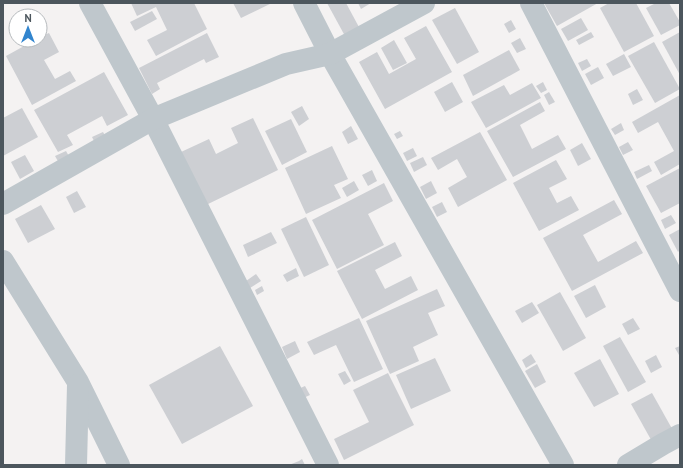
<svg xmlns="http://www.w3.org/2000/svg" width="683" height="468" viewBox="0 0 683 468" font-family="'PT Sans',sans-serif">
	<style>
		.building { fill: #cdcfd3 }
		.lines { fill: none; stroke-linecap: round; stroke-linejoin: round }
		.minor { stroke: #bfc7cc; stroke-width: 22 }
	</style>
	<rect width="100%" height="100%" fill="#f4f2f2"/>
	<!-- building -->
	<g class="building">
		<polygon points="131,3 194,3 207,29 156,56 147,40 167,30 156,7 137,16"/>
		<polygon points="233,3 272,3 241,18"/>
		<polygon points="327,3 346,3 360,29 345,36"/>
		<polygon points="358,3 371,3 361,9"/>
		<polygon points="544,3 598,3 557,26"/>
		<polygon points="609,3 636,3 654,36 624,52 600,8"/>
		<polygon points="656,3 669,3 680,22 680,25 661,35 646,8"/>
		<polygon points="455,8 479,52 457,64 432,20"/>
		<polygon points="152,11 157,19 135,31 130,22"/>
		<polygon points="581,18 588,30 568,41 561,29"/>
		<polygon points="511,20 516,29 509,33 504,24"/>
		<polygon points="426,26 452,72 385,109 359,62 377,52 389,74 416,59 404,38"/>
		<polygon points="591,32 594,37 579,45 576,40"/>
		<polygon points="680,32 680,75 662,42"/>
		<polygon points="49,33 59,52 44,60 55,79 70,71 76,81 32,105 6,56 35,40 40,40 40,37"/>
		<polygon points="207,33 219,57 206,63 204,59 157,83 160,89 152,94 139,68"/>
		<polygon points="520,38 526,49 517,53 511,43"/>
		<polygon points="394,40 407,63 393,70 381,48"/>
		<polygon points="654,42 680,89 655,103 628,56"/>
		<polygon points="509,50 520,70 473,96 463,75"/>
		<polygon points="624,54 631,67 613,76 606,64"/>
		<polygon points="587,59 591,66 582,71 578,63"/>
		<polygon points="598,67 604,78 591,85 585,74"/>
		<polygon points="104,72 128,115 107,126 102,116 67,135 73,145 58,152 34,110"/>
		<polygon points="452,82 463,102 445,112 434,92"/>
		<polygon points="543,82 547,90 541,93 536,86"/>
		<polygon points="532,83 541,98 486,128 471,102 504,85 510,95"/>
		<polygon points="637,89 643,100 633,105 628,94"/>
		<polygon points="549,92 555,102 549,105 544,95"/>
		<polygon points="680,95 680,164 661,175 654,162 674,151 658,122 638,133 632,122"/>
		<polygon points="540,102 545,111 520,125 532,149 558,135 566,149 513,177 487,131"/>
		<polygon points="302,106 309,119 299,126 291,112"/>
		<polygon points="22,108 38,137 3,156 3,118"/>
		<polygon points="253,118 278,170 206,205 181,152 209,139 216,154 238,143 231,128"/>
		<polygon points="291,119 307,152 282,165 265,131"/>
		<polygon points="621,123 624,130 615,135 611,129"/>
		<polygon points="351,126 358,139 348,144 342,132"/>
		<polygon points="400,131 403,136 397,139 394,134"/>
		<polygon points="103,132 107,139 96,145 92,137"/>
		<polygon points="480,132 507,180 458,207 448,188 467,177 457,159 438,170 431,158"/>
		<polygon points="628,142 633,150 623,155 619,147"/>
		<polygon points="582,143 591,159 578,166 570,150"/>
		<polygon points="332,146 348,179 334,185 341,198 306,214 285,168"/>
		<polygon points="413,148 417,156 407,161 403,153"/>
		<polygon points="66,151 70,158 59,163 55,156"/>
		<polygon points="25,155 34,171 20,179 11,162"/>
		<polygon points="423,157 427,165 414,172 410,163"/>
		<polygon points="556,160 567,179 549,188 557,203 571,196 579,210 539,231 513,183"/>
		<polygon points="649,165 652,171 637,179 634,172"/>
		<polygon points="680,168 680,203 661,213 646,186"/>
		<polygon points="372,170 377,181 368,186 362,175"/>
		<polygon points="354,181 359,190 347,197 342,188"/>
		<polygon points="431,181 437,193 426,199 420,187"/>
		<polygon points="384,183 393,201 368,214 384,245 337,269 312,220"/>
		<polygon points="77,191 86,207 74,213 66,197"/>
		<polygon points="614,200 622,214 583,235 598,262 636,241 643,253 572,291 543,238"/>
		<polygon points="442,202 447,212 437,217 432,207"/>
		<polygon points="41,205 55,229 28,243 15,219"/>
		<polygon points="671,215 676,223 665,229 661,220"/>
		<polygon points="306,217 329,265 304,277 281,229"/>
		<polygon points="680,229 680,250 678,252 669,235"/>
		<polygon points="271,232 277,243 248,257 243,245"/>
		<polygon points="395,242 402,256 375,270 385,289 411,276 418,290 362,319 337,271"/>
		<polygon points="296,268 299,276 287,282 283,275"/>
		<polygon points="256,274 261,281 250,288 246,281"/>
		<polygon points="595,285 606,307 586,318 574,296"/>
		<polygon points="262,286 264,291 257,295 255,290"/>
		<polygon points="437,289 445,306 428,313 438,335 413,347 419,361 390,374 366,321"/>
		<polygon points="560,292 586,338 563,351 537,305"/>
		<polygon points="532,302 539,313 522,323 515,311"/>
		<polygon points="359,318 383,369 354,382 336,345 314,355 307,342"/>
		<polygon points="633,318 640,329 628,335 622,324"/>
		<polygon points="620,337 646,382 628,392 603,346"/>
		<polygon points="295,341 300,352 287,359 282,347"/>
		<polygon points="220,346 253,406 182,444 149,385"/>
		<polygon points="680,346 680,354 679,355 675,348"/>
		<polygon points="531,354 536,362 526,368 522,360"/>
		<polygon points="656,355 662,367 651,373 645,361"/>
		<polygon points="435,358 451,391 411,409 396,375"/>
		<polygon points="600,359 619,394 594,407 574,373"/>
		<polygon points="537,364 546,382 535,388 525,371"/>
		<polygon points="345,371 351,381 344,385 338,374"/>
		<polygon points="388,373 414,425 344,460 334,439 369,422 353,390"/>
		<polygon points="305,386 310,395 301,399 296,390"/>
		<polygon points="652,393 675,434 654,445 631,404"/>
		<polygon points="302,459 305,465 289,465 299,461"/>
	</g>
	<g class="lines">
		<!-- minor -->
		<g class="minor">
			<polyline points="90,3 153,119 328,465"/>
			<polyline points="304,3 330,54 563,465"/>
			<polyline points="531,3 680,291"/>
			<polyline points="3,204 153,119 286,64 330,54 424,3"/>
			<polyline points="3,261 78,382 119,465"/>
			<polyline points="76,465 78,385"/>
			<polyline points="628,465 663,444 680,435"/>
		</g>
	</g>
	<!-- border -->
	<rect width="683" height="468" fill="none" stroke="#4c565d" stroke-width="8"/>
	<!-- north arrow -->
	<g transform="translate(28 28)"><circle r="19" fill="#ffffff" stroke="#b7bbbe"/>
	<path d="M0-3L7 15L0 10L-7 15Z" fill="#3285ce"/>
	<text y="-6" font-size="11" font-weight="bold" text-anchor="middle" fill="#4c565d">N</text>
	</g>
</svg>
